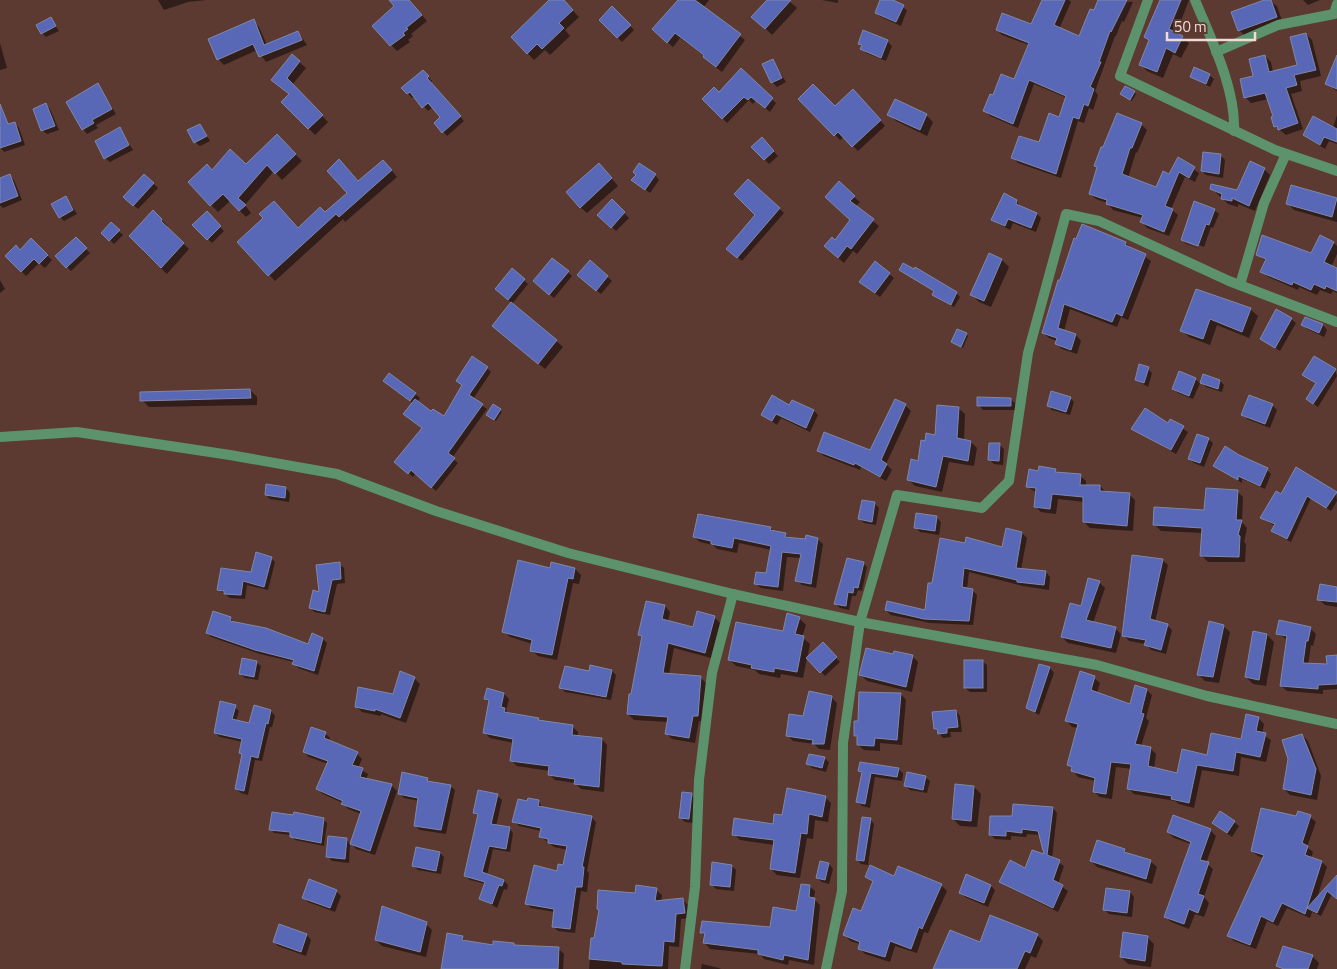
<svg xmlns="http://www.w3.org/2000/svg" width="1337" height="969" viewBox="0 0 1337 969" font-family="'Titillium Web',sans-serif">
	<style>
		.shadow { fill: #0007 }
		.building { fill: #5868b7; stroke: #7f88aa }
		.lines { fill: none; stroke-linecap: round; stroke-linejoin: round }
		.minor { stroke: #5c936d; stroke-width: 10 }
	</style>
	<rect width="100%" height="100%" fill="#5c3931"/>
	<!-- shadow -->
	<g class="shadow">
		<polygon points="158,0 206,0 188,2 164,10"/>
		<polygon points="396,0 409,0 427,21 411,34 413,36 408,40 410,42 397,51 391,45"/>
		<polygon points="551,0 562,0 579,17 565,30 570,36 550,55 545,50 534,60 512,37"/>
		<polygon points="679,0 709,0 703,8 745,40 722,72 709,62 705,56 680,38 673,47 659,35"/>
		<polygon points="768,0 788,0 797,8 772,35 760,23"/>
		<polygon points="822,0 838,0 838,3"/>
		<polygon points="882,0 890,0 907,10 901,26 881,17 876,13"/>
		<polygon points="1043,0 1069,0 1071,2 1059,29 1080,38 1100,0 1133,2 1124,22 1122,21 1116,36 1115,36 1095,91 1098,95 1093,110 1089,108 1084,123 1078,121 1061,178 1018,163 1013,158 1039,144 1059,119 1067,98 1034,84 1018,128 990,116 985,111 994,97 1015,80 1029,45 1002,35 997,30 1032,26"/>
		<polygon points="1161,0 1189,0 1176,34 1189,43 1181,58 1173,54 1163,78 1147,71 1140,64 1150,41 1145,37"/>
		<polygon points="1268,0 1277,6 1283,24 1246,37 1239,30"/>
		<polygon points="1303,0 1320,0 1308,5"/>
		<polygon points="612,8 634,30 622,42 600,20"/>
		<polygon points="51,19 59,31 46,37 42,33"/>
		<polygon points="253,21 259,27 267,45 298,32 307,45 266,62 257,50 224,65 218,59"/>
		<polygon points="1306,34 1312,40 1321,76 1300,81 1302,91 1291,94 1303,129 1286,135 1275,126 1275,117 1269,99 1251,103 1245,97 1265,56 1271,62 1273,72 1298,66"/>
		<polygon points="887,41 892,46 886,61 866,53 859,43"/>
		<polygon points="0,43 7,68 0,70"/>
		<polygon points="292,56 306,68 292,85 328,122 315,135 283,102 290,95 273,80"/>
		<polygon points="1337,59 1337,91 1326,84"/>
		<polygon points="772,60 786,82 777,87 772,82"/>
		<polygon points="741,70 776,103 770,112 756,100 753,104 749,100 727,123 704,99 719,93"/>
		<polygon points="1209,75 1214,79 1210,87 1192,77"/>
		<polygon points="427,76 432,81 431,83 464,121 447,136 436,123 442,118 433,107 428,111 415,96 412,98 403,88"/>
		<polygon points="97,84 116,114 96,125 98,128 87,134 83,129"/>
		<polygon points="1134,92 1136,94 1132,101 1123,95"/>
		<polygon points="858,96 885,126 858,151 844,137 840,140 800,99 835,108"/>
		<polygon points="46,105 50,109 59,130 47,134 42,130"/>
		<polygon points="889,115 926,115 933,122 927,136 896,121"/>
		<polygon points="1337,115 1337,144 1329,141 1325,149 1304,135 1333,128"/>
		<polygon points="15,123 19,128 25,145 4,152 0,147 0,127"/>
		<polygon points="1141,124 1147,130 1137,153 1136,152 1128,178 1157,189 1170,175 1178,158 1199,173 1195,182 1185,177 1171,209 1178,215 1169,236 1147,228 1142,222 1143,218 1113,210 1107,203 1096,199 1090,194 1098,168 1096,166"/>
		<polygon points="200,125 210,141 200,146 195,142"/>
		<polygon points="119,129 133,150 110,162 105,158"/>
		<polygon points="277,136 302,161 282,180 274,171 245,205 251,213 246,217 230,201 218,212 190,183 246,165"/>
		<polygon points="762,139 778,156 769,164 753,147"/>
		<polygon points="1221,156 1225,160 1223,178 1206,175 1202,171"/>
		<polygon points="389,167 397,177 345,222 343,219 275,281 239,242 265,219 298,230 325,214 359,182"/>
		<polygon points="1264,169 1270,175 1255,211 1238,204 1238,207 1228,204 1211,188 1238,192"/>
		<polygon points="605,171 618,186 587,213 580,207"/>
		<polygon points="638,175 655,175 659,180 650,193 637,184"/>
		<polygon points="10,176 14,180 22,200 3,208 0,205 0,179"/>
		<polygon points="145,176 158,188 138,209 125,197"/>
		<polygon points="749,181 784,213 742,261 732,253 757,215"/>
		<polygon points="1292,187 1337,199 1337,222 1294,210 1288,204"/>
		<polygon points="1005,195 1017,201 1020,207 1037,214 1041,218 1036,232 1013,223 1010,230 992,220"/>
		<polygon points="66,197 77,214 64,221 60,217"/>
		<polygon points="854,197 860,202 855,207 879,226 857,254 853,251 844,263 831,252 835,241 852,220 832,203"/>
		<polygon points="612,201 629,218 616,231 599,215"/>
		<polygon points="1214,210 1219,214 1213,228 1211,227 1204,247 1186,240 1186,243 1203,250 1186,244 1182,239"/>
		<polygon points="207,213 224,231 212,243 194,225"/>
		<polygon points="162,220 168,226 166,227 189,249 167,274 143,251"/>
		<polygon points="111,224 123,235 114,244 103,233"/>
		<polygon points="76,239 90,253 71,271 57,256"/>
		<polygon points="31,240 52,260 45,268 39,263 26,276 7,256 20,251"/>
		<polygon points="1125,243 1151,261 1128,320 1121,317 1117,327 1070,309 1064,331 1076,335 1081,341 1077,354 1062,349 1056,344 1057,341 1049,338 1043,333 1061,282"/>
		<polygon points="1334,243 1337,246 1337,254 1331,267 1337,269 1337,293 1333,291 1331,294 1320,290 1317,295 1299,287 1298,290 1268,277 1262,271 1266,261 1257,255 1312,255"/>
		<polygon points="989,254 1002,260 1009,267 991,307 979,302 972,295"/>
		<polygon points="590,262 612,281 601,294 583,279"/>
		<polygon points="875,263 894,278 880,297 865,286"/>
		<polygon points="512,270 528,284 512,304 563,347 545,369 501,333 512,303 501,294"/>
		<polygon points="901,270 956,293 960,297 954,307 937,298 934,294 935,292"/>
		<polygon points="568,272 572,276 554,298 539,286"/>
		<polygon points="0,280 5,289 0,293"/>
		<polygon points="1197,291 1251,310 1258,316 1249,338 1217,325 1210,345 1189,337 1182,330"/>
		<polygon points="1291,319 1296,323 1280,351 1261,339"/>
		<polygon points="1306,319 1323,325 1327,330 1324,337 1307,329 1303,325"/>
		<polygon points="966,334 968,336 963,348 955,344"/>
		<polygon points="487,368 491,372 473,399 487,409 452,458 458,463 436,491 416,473 413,477 400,466 423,429 405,414 413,403 389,386 415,394 420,398 417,402 444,418 463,386"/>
		<polygon points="1148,369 1152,373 1148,387 1136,380"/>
		<polygon points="1335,370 1337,376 1318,407 1307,399 1317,384 1304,375"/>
		<polygon points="1195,379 1200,383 1193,399 1178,393 1173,389"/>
		<polygon points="1220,381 1224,385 1222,392 1206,387 1202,383"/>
		<polygon points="250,390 257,397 257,405 149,407 142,400"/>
		<polygon points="1070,398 1074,402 1070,415 1052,410 1048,405"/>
		<polygon points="1010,399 1015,403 1015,410 983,410 979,405"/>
		<polygon points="905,405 911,411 886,464 892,470 886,481 861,467 860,470 824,456 818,451 871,451"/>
		<polygon points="1272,405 1277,410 1270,428 1247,419 1243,414"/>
		<polygon points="790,407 814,411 818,415 810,432 781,418 777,425 762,414"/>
		<polygon points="958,408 965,414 964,441 971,442 977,448 974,466 949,462 942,492 915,486 908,479 919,462 926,442 937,436"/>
		<polygon points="500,410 502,412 496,421 490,417"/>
		<polygon points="1171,421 1188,432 1176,454 1133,429 1169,425"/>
		<polygon points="1208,439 1213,443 1204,467 1194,463 1189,459"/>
		<polygon points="1000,445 1004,449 1003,465 994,464 989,459"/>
		<polygon points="1238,456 1267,470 1271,474 1265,489 1242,479 1242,483 1215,466"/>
		<polygon points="1055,470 1059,474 1080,476 1086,481 1086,486 1100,486 1106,492 1129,494 1135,500 1133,531 1090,528 1084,522 1085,502 1058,499 1056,514 1041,512 1035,506 1037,493 1028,487 1039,472"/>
		<polygon points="286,488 290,493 289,502 270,499 266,495"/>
		<polygon points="1237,491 1243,497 1242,522 1247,528 1244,542 1246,544 1245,562 1208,562 1202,556 1203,533 1161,531 1154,524 1206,511"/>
		<polygon points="1336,493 1337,501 1331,511 1311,498 1291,542 1277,535 1273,531 1275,526 1261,518 1281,496"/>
		<polygon points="874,503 879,508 876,525 864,523 860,519"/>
		<polygon points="917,514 937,518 941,522 939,535 920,532 915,527"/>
		<polygon points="771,528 775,533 785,534 789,538 806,540 817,539 823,544 816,588 802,585 797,580 801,558 787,557 783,591 761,588 755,583 767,575 772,550 739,543 737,553 717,549 713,545 700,542 694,537"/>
		<polygon points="1022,533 1027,538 1021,569 1046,572 1050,577 1049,590 1023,586 969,572 967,589 972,590 977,595 973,625 930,623 891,615 886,610 926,612 933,585 966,545 1003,549"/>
		<polygon points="271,558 275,562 268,590 247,585 245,599 230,598 219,590 252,574"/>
		<polygon points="1162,560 1168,565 1155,622 1167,625 1172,630 1166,654 1151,650 1146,644 1129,641 1124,635"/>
		<polygon points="552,563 575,569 581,575 579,584 573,583 557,660 538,656 532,650 533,644 510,637 504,631 551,570"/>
		<polygon points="863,563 867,567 862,591 858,590 856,596 852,596 849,610 840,608 836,604"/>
		<polygon points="339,564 344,568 345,583 337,584 330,615 314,612 310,607"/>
		<polygon points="1099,582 1105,588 1093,623 1115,628 1121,634 1116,653 1068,643 1062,637"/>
		<polygon points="1337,588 1337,607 1325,605 1319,599"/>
		<polygon points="665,606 670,612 668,622 694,628 714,617 720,623 711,658 674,648 669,674 700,677 706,683 703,722 699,721 695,743 672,739 666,733 668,722 634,720 628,714 643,638 639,635"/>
		<polygon points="230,618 234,622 309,646 323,639 327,643 318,675 298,668 294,662 260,654 211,637 207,633"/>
		<polygon points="799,618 806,625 802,637 810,644 803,678 781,674 780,678 759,674 755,670 736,666 729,659 784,632"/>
		<polygon points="1223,626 1230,632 1219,683 1205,681 1198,674"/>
		<polygon points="1310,628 1316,634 1313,646 1311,645 1308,665 1328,666 1337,657 1337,689 1323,690 1323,694 1287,691 1281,686 1288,640 1278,634"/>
		<polygon points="1267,635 1274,642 1266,686 1253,684 1246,677"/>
		<polygon points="823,644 840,662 825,676 808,658"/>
		<polygon points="894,656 913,657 918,662 912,692 867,681 861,675"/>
		<polygon points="982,661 987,665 987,692 970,692 965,688"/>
		<polygon points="256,662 261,666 258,680 245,678 240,674"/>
		<polygon points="1040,665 1050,668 1054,673 1039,715 1027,708"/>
		<polygon points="612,671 616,675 611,700 565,692 561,688 590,673"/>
		<polygon points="414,678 420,684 406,723 381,714 381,716 362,712 356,706 393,695"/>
		<polygon points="1094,678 1100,683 1097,693 1130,705 1147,690 1152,695 1146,718 1149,721 1141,746 1150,748 1156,754 1154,769 1178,775 1208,756 1242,741 1258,718 1264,724 1262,734 1271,740 1266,762 1241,757 1239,776 1202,770 1194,808 1179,804 1175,801 1134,794 1128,788 1132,769 1116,767 1112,799 1100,797 1094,792 1096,781 1078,777 1069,765 1078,728 1072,727 1067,721"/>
		<polygon points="504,694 509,699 506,711 509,714 538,719 541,722 573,727 578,732 578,737 602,739 607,745 604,792 581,789 575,783 555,780 549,774 550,771 517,766 512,761 514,743 490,738 484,732 490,703 485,699"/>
		<polygon points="901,694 906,700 902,745 880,743 880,751 864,750 858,745 858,739 855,736 859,722"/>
		<polygon points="831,697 837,703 830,750 819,749 814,744 793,741 787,735 804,718"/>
		<polygon points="235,707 239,711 236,721 250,725 271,711 275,716 272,727 270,727 262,761 255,760 248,795 241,793 236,789 243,755 240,753 243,742 220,737 215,733"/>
		<polygon points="956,711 960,716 962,732 950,732 951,737 943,738 935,729"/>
		<polygon points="325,733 330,738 329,742 357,754 362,759 358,768 368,774 366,780 391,785 397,791 375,855 356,849 351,843 361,814 348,809 343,803 323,794 317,789 328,764 309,757 304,752"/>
		<polygon points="1302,735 1308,741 1321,776 1317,800 1290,795 1284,789"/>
		<polygon points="824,758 829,762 826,772 812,768 808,763"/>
		<polygon points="898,769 903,773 902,781 875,777 870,808 862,806 858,802 863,774 860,771"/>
		<polygon points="925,777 930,781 927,793 910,790 905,785"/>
		<polygon points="427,779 431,783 450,786 455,790 446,834 420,830 415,826 419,801 404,798 399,793"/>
		<polygon points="974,787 981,794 977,827 960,826 953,819"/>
		<polygon points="497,795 502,800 496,826 509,828 513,833 510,852 493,849 487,875 504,881 508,885 507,890 504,889 497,908 480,898 486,884 470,880 465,876 479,817 474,812"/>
		<polygon points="691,795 695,799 693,823 685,822 681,818"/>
		<polygon points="825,797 831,803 828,822 815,820 813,839 807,838 800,878 777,875 771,869 775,845 740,840 734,834 775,825 783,817"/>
		<polygon points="538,801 543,808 591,817 596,822 587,871 589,873 587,892 581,891 575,933 558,931 553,926 555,912 531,908 527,903 564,866 568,850 554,847 540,836 541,831 519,826 514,821 528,802"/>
		<polygon points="1053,808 1057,813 1052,859 1064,866 1058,884 1068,891 1058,912 1006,886 1001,882 1046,856 1041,835 1027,834 1026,837 1011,836 1011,840 995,839 990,834 1013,818"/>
		<polygon points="1220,812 1239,826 1232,837 1213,823"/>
		<polygon points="1297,817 1310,817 1316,822 1307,847 1313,852 1311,858 1322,862 1327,867 1316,901 1337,878 1337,898 1332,894 1321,916 1312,912 1310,918 1287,908 1278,926 1267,921 1256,949 1234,941 1229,936 1264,858 1258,856 1252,851"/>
		<polygon points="323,819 327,823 324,846 295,840 291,835 274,833 271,829"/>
		<polygon points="870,819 874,824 868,865 861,864 857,859"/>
		<polygon points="1210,830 1216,836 1206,863 1213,869 1204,897 1209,903 1204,917 1195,914 1189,929 1171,922 1166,917 1191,844 1174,838 1168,832"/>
		<polygon points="346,839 350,844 349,863 332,861 328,856"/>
		<polygon points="1124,850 1128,854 1150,861 1157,867 1152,884 1097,867 1091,861"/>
		<polygon points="440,853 444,857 441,874 418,870 413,865"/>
		<polygon points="829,864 833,869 829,884 822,882 817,878"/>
		<polygon points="732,866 736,870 734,891 716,889 711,884"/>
		<polygon points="967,876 991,886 995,890 988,907 965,897 960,892"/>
		<polygon points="867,877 895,878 941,885 947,891 928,933 924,932 917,953 895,946 890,962 865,954 859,948 860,944 850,941 845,935 862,912 874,883"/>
		<polygon points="809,886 815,891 814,899 820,905 814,965 789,960 788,965 764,959 760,954 710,949 705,943 706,936 701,932 771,928 797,912"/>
		<polygon points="656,890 662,895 661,902 683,900 688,905 690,918 681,919 679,947 669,946 668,969 589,969 592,939 596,940 636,894"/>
		<polygon points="336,891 341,896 335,912 308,902 303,897"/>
		<polygon points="1130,892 1134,897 1132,917 1109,914 1104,909"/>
		<polygon points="426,924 432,930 426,957 382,946 376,940"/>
		<polygon points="280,926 307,935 311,940 306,956 278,946 274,942"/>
		<polygon points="1037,935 1043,941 1036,958 1031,956 1025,969 935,969 980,944"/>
		<polygon points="462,937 467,942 494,946 513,944 516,947 559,949 564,954 563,969 442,969"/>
		<polygon points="1147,937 1154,944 1151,967 1128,964 1121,957"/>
		<polygon points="1312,956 1319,963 1317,969 1293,969"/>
		<polygon points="702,964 719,968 721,969 701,969"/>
	</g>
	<!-- building -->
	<g class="building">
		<polygon points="389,0 409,0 422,15 406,28 408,29 403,33 405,35 390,46 372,26 394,6"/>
		<polygon points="549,0 564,0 573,10 559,23 564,28 542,49 537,44 527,54 511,37"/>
		<polygon points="678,0 695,0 741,34 716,67 703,57 704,55 675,33 667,43 652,29"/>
		<polygon points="767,0 791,0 765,29 751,17"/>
		<polygon points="880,0 893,0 904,5 896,22 875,13"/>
		<polygon points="1042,0 1065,0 1054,25 1079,36 1090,9 1094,10 1098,0 1127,0 1111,32 1110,31 1099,62 1101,62 1090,87 1094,89 1088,106 1084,104 1079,119 1073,117 1056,174 1011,158 1019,136 1039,142 1049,113 1059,117 1066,96 1029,80 1013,124 983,111 990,94 993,95 1001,74 1014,79 1029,43 996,30 1002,13 1031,24"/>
		<polygon points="1160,0 1181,0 1169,29 1183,36 1175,53 1166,48 1157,72 1139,65 1149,40 1144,37"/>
		<polygon points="1264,0 1271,0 1277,17 1238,31 1231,12"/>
		<polygon points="612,6 631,25 617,38 599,20"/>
		<polygon points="51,17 56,26 41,34 36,25"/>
		<polygon points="254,19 264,45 298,31 302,40 259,57 253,44 217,60 208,39"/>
		<polygon points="863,30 888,40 881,58 860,49 862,45 858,44"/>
		<polygon points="1306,33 1316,70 1294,75 1297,85 1286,88 1298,123 1278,130 1277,126 1274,127 1271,117 1273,116 1265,93 1244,98 1240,79 1253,76 1249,59 1265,55 1269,72 1297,65 1290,37"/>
		<polygon points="292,54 300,61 287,78 323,115 308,129 281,102 289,94 271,80"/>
		<polygon points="1337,55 1337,89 1325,84"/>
		<polygon points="773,59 782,78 771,83 762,64"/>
		<polygon points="1194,67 1210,74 1206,84 1190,77"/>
		<polygon points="741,68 773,98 765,108 751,97 748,100 744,97 722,119 702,99 714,87 719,92"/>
		<polygon points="423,70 429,76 427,78 461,116 442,133 434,123 440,117 428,103 422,108 410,92 407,94 401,88"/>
		<polygon points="98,83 112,109 92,120 94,123 82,130 66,102"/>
		<polygon points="813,84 835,106 853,89 881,120 852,147 838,132 834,136 798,99"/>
		<polygon points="1125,86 1135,91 1130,100 1120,94"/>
		<polygon points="895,99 927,114 920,130 887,115"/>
		<polygon points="46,103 55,126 41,131 33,109"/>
		<polygon points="0,104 8,124 15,122 21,141 0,148"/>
		<polygon points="1117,113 1142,123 1132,148 1130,148 1122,174 1156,187 1163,171 1169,174 1178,157 1195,167 1189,178 1179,172 1165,206 1173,209 1164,232 1140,222 1143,215 1106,204 1107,200 1089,194 1097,167 1094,166 1101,147 1103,147"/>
		<polygon points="1313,116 1337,129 1337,142 1324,137 1320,145 1303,135"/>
		<polygon points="200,124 207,136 194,143 187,130"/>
		<polygon points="120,127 129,145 104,159 95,141"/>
		<polygon points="277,134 296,154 275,174 267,165 238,198 246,205 239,211 223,194 210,206 188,182 207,164 212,170 230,149 246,164"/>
		<polygon points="762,137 774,151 764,160 751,147"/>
		<polygon points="1203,152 1221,154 1219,174 1201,171"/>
		<polygon points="339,159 358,181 383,160 392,170 339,217 336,214 268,276 237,242 263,218 259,214 274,201 298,228 320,207 325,212 347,193 327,171"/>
		<polygon points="1250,161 1265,168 1249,206 1232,198 1232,201 1221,199 1222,194 1210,189 1211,184 1237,190"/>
		<polygon points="599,163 612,178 580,208 566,192"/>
		<polygon points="639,163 656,174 645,190 631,180 636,175 633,172"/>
		<polygon points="10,174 18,196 0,203 0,178"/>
		<polygon points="144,174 154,183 133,206 123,197"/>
		<polygon points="748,179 780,208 737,258 726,249 755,215 734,194"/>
		<polygon points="839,181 855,196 850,201 874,219 851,249 847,246 838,258 824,246 832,237 835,240 850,220 825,197"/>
		<polygon points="1291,185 1337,198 1332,217 1286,204"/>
		<polygon points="1004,193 1017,200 1016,204 1037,213 1031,228 1008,219 1005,226 991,220"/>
		<polygon points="66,196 73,210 59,218 51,204"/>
		<polygon points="612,199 625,212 611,228 597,215"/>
		<polygon points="1194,201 1215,209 1209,225 1206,224 1198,246 1181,240"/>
		<polygon points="153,210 162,219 161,221 184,243 161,268 129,236"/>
		<polygon points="207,211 221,226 207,240 192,225"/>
		<polygon points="111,222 120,230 109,241 101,233"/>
		<polygon points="1082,224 1126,242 1125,245 1146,254 1122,316 1116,313 1112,322 1064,304 1058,328 1076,334 1071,350 1055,344 1057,338 1042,333 1058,280 1060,280 1074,238 1076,239"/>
		<polygon points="1262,235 1311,253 1320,235 1334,242 1324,262 1337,268 1337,291 1326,286 1325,289 1314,284 1311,290 1293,282 1292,285 1260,272 1266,259 1256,255"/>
		<polygon points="76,237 87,248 66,268 55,256"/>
		<polygon points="31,238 48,255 39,264 34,259 21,272 5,256 16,245 20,250"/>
		<polygon points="989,253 1002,259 984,301 970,295"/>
		<polygon points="552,258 569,271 549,295 533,281"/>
		<polygon points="590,260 608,276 596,291 577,275"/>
		<polygon points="875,261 890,273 875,293 859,282"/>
		<polygon points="903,263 914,269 915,267 957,292 951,305 932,295 934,291 899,270"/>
		<polygon points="512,268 525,279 508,300 495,289"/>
		<polygon points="1196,289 1251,308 1242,332 1210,319 1203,339 1180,331"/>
		<polygon points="511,302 557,340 538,364 492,326"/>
		<polygon points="1276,309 1292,318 1275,348 1260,339"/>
		<polygon points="1305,317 1323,324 1319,333 1301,325"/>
		<polygon points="957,329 967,333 961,347 951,342"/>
		<polygon points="472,356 488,367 469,395 483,404 448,453 455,458 431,488 411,470 408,474 394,462 422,428 403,414 415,399 431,411 433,409 444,416 462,385 456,381"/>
		<polygon points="1314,356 1336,369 1313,404 1306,399 1316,383 1302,375"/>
		<polygon points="1139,364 1149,367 1144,383 1135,380"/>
		<polygon points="1179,371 1196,378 1189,396 1172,389"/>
		<polygon points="389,373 416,393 410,401 383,381"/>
		<polygon points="1203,374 1220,380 1218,389 1200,383"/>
		<polygon points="250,389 251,398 140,401 140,392"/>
		<polygon points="1051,391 1071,397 1066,412 1047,406"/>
		<polygon points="772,395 789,405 792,400 814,410 806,428 776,414 772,421 761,415"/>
		<polygon points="1249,395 1273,404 1265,424 1241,415"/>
		<polygon points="977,397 1011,398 1011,406 977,406"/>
		<polygon points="895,399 906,404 881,460 887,464 880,477 855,463 854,465 817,451 824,432 870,450"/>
		<polygon points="493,404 501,409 494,420 486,415"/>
		<polygon points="937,405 959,407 957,438 971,441 968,461 943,456 936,487 907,480 911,459 918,461 921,440 925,441 926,433 935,435"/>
		<polygon points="1145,408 1168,423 1170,419 1184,426 1171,450 1131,429"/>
		<polygon points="1197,434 1209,438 1200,463 1188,459"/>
		<polygon points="989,443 1000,443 999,461 988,460"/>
		<polygon points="1225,446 1239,455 1268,468 1260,486 1238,476 1238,480 1213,466"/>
		<polygon points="1039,466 1056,469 1055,472 1081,474 1080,485 1100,485 1100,491 1130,493 1127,526 1083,522 1083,497 1052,494 1050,509 1034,507 1036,488 1026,487 1029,469 1038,471"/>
		<polygon points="1296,467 1337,492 1326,508 1307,496 1287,539 1271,531 1275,524 1260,518 1276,491 1281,494"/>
		<polygon points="266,484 286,487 285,498 265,495"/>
		<polygon points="1206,488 1238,490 1236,520 1242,520 1238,535 1240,536 1239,557 1200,556 1202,528 1153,525 1154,507 1204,510"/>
		<polygon points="862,500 875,502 872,522 858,519"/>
		<polygon points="916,513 937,516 935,531 914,528"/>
		<polygon points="698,514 771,527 770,530 786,533 785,537 805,539 806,535 818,538 811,584 795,581 801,554 782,552 778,587 754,584 756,572 766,573 771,546 734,538 732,548 711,544 711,541 693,537"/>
		<polygon points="1006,528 1022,532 1016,568 1046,571 1044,585 1017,582 1017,580 964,568 962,587 973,589 969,621 924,619 885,610 887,601 925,610 928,583 932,583 940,538 965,543 966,537 1002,547"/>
		<polygon points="256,552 272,557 264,587 243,581 241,595 224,594 224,591 217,590 221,568 251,572"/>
		<polygon points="1132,555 1163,559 1150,619 1168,624 1161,650 1144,645 1146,640 1122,636"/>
		<polygon points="847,558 864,562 858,588 854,587 853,593 848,592 846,606 834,604"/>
		<polygon points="518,560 550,568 551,562 575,568 573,579 568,578 552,655 530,651 532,640 502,632"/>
		<polygon points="340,562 341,579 332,580 325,612 309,608 313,590 319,592 316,565"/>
		<polygon points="1088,578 1100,581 1086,620 1116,627 1111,648 1061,637 1070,603 1081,606"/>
		<polygon points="1320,584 1337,587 1337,602 1317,600"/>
		<polygon points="646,601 665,605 662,619 693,627 697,611 715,616 705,653 668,643 663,673 701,676 698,716 693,716 689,738 665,734 668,717 627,714 629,694 631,694 642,636 638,635"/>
		<polygon points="213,611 231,617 230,621 266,628 308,644 312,633 323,638 314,671 292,664 294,660 255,650 206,633"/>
		<polygon points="787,613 800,617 795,634 804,636 797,672 774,668 774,672 751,668 752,665 728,660 736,622 783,631"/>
		<polygon points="1279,620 1311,627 1308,641 1306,641 1303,663 1327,664 1326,656 1337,655 1337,684 1318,685 1318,689 1280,686 1287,636 1276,634"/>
		<polygon points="1209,621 1224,625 1213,677 1197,675"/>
		<polygon points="1253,631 1267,634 1259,680 1245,677"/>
		<polygon points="823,642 837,657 820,673 806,658"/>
		<polygon points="866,648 893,654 894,651 913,655 906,687 859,675"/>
		<polygon points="242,658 257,661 254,677 239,674"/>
		<rect x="964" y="660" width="19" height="28"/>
		<polygon points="1039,664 1050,667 1035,712 1026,708"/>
		<polygon points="590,665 612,670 606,697 559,688 565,666 589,671"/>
		<polygon points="400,671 415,677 400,718 375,709 375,711 355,707 358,687 393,694"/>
		<polygon points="1080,671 1095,676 1091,690 1130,704 1135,685 1147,689 1141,713 1144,714 1135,744 1151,747 1148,766 1177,773 1182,749 1207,755 1211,733 1241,739 1246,714 1259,717 1256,731 1266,733 1260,757 1236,752 1233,771 1197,765 1189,803 1171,799 1172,796 1127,789 1131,764 1111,762 1106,794 1093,792 1095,778 1071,771 1072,767 1067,765 1078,724 1065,721"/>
		<polygon points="487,688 504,693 501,707 505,708 504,712 539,718 538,720 573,725 572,735 602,738 599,787 574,784 575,779 548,775 549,766 510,761 513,739 483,733 489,700 484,699"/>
		<polygon points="809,691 832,696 824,744 812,744 813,740 786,736 789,714 803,716"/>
		<polygon points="859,692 901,693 897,740 875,738 874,746 857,745 857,736 854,736 854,721 858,721"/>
		<polygon points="220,701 236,705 232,719 249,723 254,705 271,710 268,724 266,723 258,758 251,756 244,791 235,789 242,754 239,753 242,739 214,733"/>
		<polygon points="956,710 958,727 947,728 947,733 938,734 937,729 934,729 932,712"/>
		<polygon points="311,727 326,732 324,738 358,752 352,765 363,768 360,777 392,784 370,851 350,844 361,811 341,804 343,801 316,789 328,761 303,752"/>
		<polygon points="1302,734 1316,769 1311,795 1283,789 1288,759 1282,740"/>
		<polygon points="809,754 825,757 822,768 806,764"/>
		<polygon points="860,762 899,768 897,777 871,773 865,804 856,802 862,772 858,771"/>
		<polygon points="402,772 428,778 427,781 451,785 441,830 414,826 418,798 398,794"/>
		<polygon points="907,772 926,776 923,790 904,786"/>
		<polygon points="955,784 974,786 971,821 952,819"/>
		<polygon points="787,788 826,796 822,817 809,814 807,834 801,833 795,873 770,869 774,840 732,835 734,818 773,824 774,814 782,815"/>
		<polygon points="478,790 498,794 491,824 510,827 506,849 489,846 482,872 504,880 502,886 499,885 492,904 479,899 485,882 464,876 478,814 473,813"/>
		<polygon points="682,792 692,793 689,819 679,818"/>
		<polygon points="528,798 539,800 538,806 592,816 582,867 584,867 582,887 576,887 570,929 552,927 554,909 525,904 534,865 557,871 558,864 563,865 567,846 548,843 548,839 539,837 541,828 512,822 518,799 527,801"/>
		<polygon points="1013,804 1053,807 1047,855 1060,860 1053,880 1063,885 1053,908 999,882 1010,860 1025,868 1032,850 1044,854 1038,831 1022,829 1022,833 1006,831 1006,836 989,835 990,816 1012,816"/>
		<polygon points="1261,808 1296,816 1298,811 1311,815 1302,843 1308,846 1305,855 1322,861 1305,914 1282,903 1273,922 1261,916 1250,945 1227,936 1264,855 1251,851"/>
		<polygon points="1220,811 1235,821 1227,833 1212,823"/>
		<polygon points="272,812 293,815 294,812 324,818 321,843 290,837 290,832 269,830"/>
		<polygon points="1173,815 1211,829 1200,860 1209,862 1198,894 1204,896 1198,913 1189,909 1184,924 1164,917 1191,842 1167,832"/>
		<polygon points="862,817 871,818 864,861 856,860"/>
		<polygon points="328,836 347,838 345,859 326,857"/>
		<polygon points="1097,840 1125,849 1124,852 1151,860 1146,879 1090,861"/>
		<polygon points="416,847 440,852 436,871 412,866"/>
		<polygon points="820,861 829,863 825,880 816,878"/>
		<polygon points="712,862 732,865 730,887 710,885"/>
		<polygon points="870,865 894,876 898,866 942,884 922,929 919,927 911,949 890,941 885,957 858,949 860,942 843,935 853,908 861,911 873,881 865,877"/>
		<polygon points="966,874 991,885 984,903 959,893"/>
		<polygon points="1337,875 1337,899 1327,891 1317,913 1307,908"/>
		<polygon points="309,879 337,890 330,908 302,898"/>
		<polygon points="801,884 810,885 809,897 815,898 808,960 784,955 783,960 758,954 758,950 703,943 705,933 700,933 702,921 770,927 773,907 796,911"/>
		<polygon points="636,885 657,888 655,901 683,898 685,913 676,914 674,942 664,941 662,966 622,964 622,962 589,959 591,938 594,938 599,910 597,909 598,890 635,893"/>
		<polygon points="1106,888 1130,891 1127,913 1103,910"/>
		<polygon points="382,906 427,922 420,952 375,940"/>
		<polygon points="990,915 1038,934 1030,953 1025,951 1017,969 933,969 950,930 980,942"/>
		<polygon points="279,924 307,934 301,952 273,942"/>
		<polygon points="1123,932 1148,936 1145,961 1120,957"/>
		<polygon points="447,933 463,936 462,940 493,945 493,941 514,943 514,945 559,947 558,969 441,969"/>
		<polygon points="1283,946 1313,955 1308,969 1284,969 1276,966"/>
	</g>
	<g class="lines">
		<!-- minor -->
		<g class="minor">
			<polyline points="1148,0 1120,76 1275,150 1337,171"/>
			<path d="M1195,0C1211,39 1236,89 1234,131"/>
			<polyline points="1334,14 1337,4"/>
			<polyline points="1216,52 1278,25 1334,14"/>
			<polyline points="1240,285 1264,203 1286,154"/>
			<polyline points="0,437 77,432 230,455 337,474 436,511 568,553 733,594 860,622 897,495 982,508 1009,481 1028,353 1066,214 1099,221 1229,281 1337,322"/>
			<polyline points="685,969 695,887 699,780 712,673 733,594"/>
			<polyline points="826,969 842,891 843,743 860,622 1097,665 1207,696 1337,724"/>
		</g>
	</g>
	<!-- scale -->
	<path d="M1167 32v8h88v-8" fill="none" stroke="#f2dbd6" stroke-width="2.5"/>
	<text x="1174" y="32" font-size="15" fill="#f2dbd6" stroke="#5c3931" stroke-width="4" paint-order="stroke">50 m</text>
</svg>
